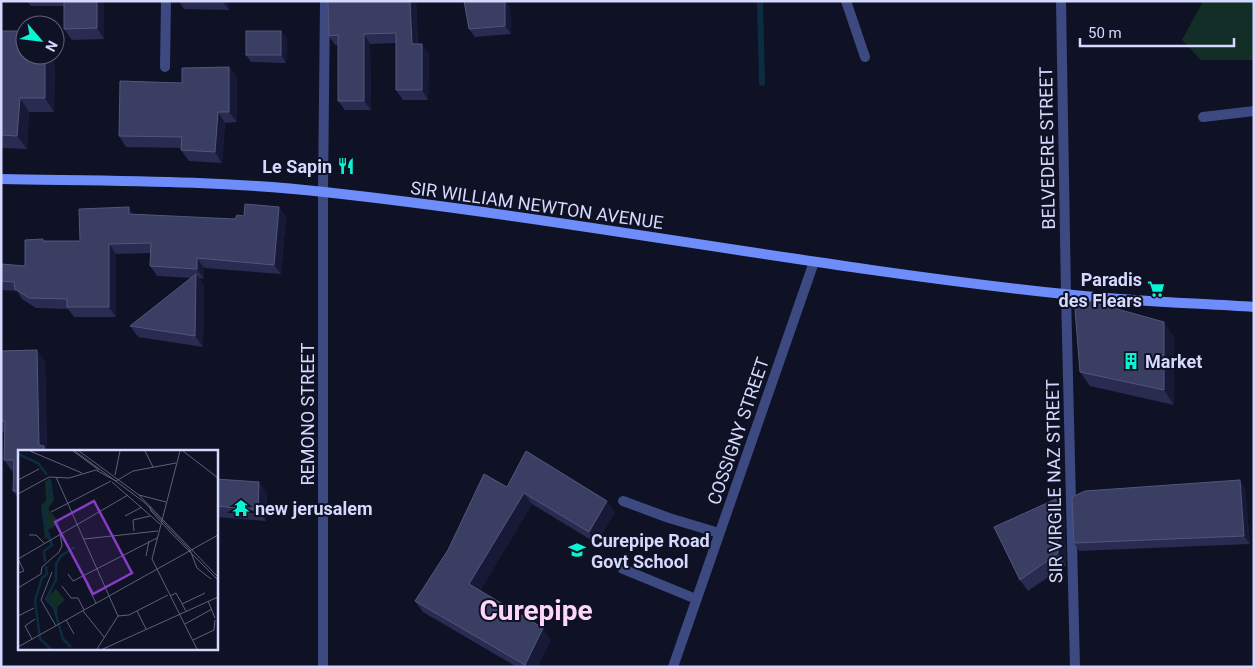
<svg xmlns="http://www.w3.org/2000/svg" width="1255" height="668" viewBox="0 0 1255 668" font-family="Roboto,sans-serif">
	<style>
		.green { fill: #132e26 }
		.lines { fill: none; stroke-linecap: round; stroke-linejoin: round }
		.stream { stroke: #0c2c40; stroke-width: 6 }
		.street { stroke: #3c4a81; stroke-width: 10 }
		.secondary { stroke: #6f8dfa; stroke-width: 10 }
		.wall { fill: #292b51 }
		.shaded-wall { fill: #171937 }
		.building { fill: #3b3e63; stroke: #53567c }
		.labels { text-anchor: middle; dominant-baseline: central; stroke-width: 4; stroke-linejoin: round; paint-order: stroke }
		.street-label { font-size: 18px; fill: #d4d9fd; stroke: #0f1124 }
		.poi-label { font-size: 18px; font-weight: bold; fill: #d4d9fd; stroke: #0f1124; text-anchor: start }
		.town-label { font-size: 28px; font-weight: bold; fill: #fdd6f9; stroke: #0f1124 }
		.inset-river { fill: none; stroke: #0c2c40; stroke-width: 2.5 }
		.inset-road { fill: none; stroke: #5e617b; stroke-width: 1 }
		.view { fill: #843dc5; fill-opacity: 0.15; stroke: #843dc5; stroke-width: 2.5 }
		.inset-edge { fill: none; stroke: #d4d9fd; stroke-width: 2.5 }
	</style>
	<rect width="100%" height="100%" fill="#0f1124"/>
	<!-- green -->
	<polygon class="green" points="1203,1 1254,1 1254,60 1201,60 1182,40"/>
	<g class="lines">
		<!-- stream -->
		<polyline class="stream" points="760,1 762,83"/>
		<!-- street -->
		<g class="street">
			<polyline points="846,1 865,57"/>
			<polyline points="1061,1 1066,295 1075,667"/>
			<polyline points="165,67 166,1"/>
			<polyline points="1203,117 1254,111"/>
			<polyline points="623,501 669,518 719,533"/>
			<polyline points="623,569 696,599"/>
			<polyline points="323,667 323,192 325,1"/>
			<polyline points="673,667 814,262"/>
		</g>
		<!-- secondary -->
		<path class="secondary" d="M1,179C109,181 217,180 324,192C572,219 816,268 1064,294C1127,301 1191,303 1254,307"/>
	</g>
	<!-- wall -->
	<g class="wall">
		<polygon points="27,1 104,1 104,39 72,40 64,29 64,6 31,6"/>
		<polygon points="179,1 229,1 229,10 184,9"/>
		<polygon points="416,1 418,44 429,54 428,100 403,100 396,90 396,43 370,44 371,110 345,110 338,101 338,45 335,45 329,36"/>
		<polygon points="510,7 511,34 475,37 469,29"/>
		<polygon points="1,31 22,31 25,36 25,55 50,55 55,62 54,112 29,112 27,149 1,148"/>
		<polygon points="281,31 287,39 286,63 251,62 246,55"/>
		<polygon points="229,67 237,78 237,122 225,123 222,163 189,161 181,150 182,148 126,147 119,136 182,83"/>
		<polygon points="129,207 134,215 235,219 244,216 279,207 286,217 281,274 204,268 204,279 199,278 204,285 203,347 138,337 130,326 191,278 157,276 150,266 150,253 116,254 116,317 74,317 68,309 36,308 22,299 17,291 1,290 1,264 25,266 43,239 44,241 80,241"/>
		<polygon points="1174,337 1174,405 1090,386 1080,372"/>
		<polygon points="1,351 45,361 47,450 19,452 19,499 13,491 14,471 12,471 4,460 4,432 1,432"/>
		<polygon points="216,479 267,493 266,521 216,517"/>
		<polygon points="507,487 615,512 596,543 532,504 480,591 551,640 537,667 517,667 423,612 415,601"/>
		<polygon points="1245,488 1250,544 1079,551 1074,543"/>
		<polygon points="1056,499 1064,511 1066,565 1028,591 1020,580"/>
	</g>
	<!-- shaded-wall -->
	<g class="shaded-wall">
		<polygon points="97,1 104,1 104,39 97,28"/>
		<polygon points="222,1 229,1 229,10"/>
		<polygon points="410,1 416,1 418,54 412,44"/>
		<polygon points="505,1 506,1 510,7 511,34 505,26"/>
		<polygon points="22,31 25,36 25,53 22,49"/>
		<polygon points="281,31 287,39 286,63 281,55"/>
		<polygon points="364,34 370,44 371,110 364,101"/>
		<polygon points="422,44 429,54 428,100 422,90"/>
		<polygon points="45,55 50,55 55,62 54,112 45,98"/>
		<polygon points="229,67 237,78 237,122 229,112"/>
		<polygon points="20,98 29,112 27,149 17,136"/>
		<polygon points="218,112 225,123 222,163 215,152"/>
		<polygon points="129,207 136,217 129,214"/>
		<polygon points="279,207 286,217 281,274 274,265"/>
		<polygon points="109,244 116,254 116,317 109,307"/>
		<polygon points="197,258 204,268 204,279 197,269"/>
		<polygon points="196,274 204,285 203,347 195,336"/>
		<polygon points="1164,322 1174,337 1174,405 1164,390"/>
		<polygon points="37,350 45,361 47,450 48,452 44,452 39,445"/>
		<polygon points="1240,480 1245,488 1250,544 1244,536"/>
		<polygon points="259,482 267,493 266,521 258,510"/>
		<polygon points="524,493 532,504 477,596 469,584"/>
		<polygon points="1056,499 1064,511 1066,565 1058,553"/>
		<polygon points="607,501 615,512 596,543 589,532"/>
		<polygon points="543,628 551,640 537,667 527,667 525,665"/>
	</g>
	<!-- building -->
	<g class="building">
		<polygon points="64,1 97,1 97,28 64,29"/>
		<polygon points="328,1 410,1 412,44 422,44 422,90 396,90 396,33 364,34 364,101 338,101 338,35 329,36"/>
		<polygon points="464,1 505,1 505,26 469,29"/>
		<polygon points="1,31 22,31 22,49 25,49 25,55 45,55 45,98 20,98 17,136 1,135"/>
		<rect x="246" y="31" width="35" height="24"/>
		<polygon points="229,67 229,112 218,112 215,152 181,150 182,137 119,136 120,81 182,83 182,68"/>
		<polygon points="245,204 279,207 274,265 197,258 197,269 150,266 151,243 109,244 109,307 67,307 67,299 29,298 15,289 14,282 1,281 1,264 25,266 25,240 43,239 43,241 80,241 79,209 129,207 129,214 235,219 237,215 244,216"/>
		<polygon points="196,274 195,336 130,326"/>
		<polygon points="1074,297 1164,322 1164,390 1080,372"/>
		<polygon points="37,350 39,445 44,446 44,452 19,452 19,491 13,491 14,460 4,460 5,421 1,421 1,351"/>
		<polygon points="526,451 607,501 589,532 524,493 469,584 543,628 525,665 415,601 448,550 484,474 507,487"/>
		<polygon points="216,479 259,482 258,510 216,506"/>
		<polygon points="1240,480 1244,536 1074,543 1072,497 1085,491"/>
		<polygon points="1056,499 1058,553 1020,580 994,527"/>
	</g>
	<!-- icons -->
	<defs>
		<g id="restaurant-bare" transform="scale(1.35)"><path d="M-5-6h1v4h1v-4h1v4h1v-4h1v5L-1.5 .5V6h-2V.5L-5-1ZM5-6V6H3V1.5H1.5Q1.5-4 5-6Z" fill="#09f4d3" stroke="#0f1124" stroke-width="2.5" paint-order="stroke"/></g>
		<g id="supermarket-bare" transform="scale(1.35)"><path d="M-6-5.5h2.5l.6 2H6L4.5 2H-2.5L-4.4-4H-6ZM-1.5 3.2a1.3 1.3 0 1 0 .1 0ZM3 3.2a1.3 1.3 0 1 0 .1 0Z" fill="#09f4d3" stroke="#0f1124" stroke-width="2.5" paint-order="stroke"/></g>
		<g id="building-bare" transform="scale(1.35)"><path d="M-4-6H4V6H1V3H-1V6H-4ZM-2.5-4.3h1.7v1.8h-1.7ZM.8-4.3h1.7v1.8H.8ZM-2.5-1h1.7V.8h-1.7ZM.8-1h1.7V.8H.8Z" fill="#09f4d3" stroke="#0f1124" stroke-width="2.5" paint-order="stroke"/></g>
		<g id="temple-bare" transform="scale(1.35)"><path d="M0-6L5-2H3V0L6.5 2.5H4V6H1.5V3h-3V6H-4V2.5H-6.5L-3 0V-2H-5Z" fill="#09f4d3" stroke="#0f1124" stroke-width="2.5" paint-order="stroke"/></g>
		<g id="school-bare" transform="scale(1.35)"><path d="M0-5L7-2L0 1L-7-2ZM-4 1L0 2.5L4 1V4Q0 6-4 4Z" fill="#09f4d3" stroke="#0f1124" stroke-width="2.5" paint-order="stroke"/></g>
	</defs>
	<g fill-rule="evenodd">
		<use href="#restaurant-bare" x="346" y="166"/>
		<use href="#supermarket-bare" x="1156" y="289"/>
		<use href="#building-bare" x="1131" y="361"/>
		<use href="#temple-bare" x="241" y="508"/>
		<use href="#school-bare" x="577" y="550"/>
	</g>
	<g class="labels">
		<!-- street labels -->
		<g class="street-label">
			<text transform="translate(1047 148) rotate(-91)">BELVEDERE STREET</text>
			<text transform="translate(537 205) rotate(8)">SIR WILLIAM NEWTON AVENUE</text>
			<text transform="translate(307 414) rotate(-90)">REMONO STREET</text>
			<text transform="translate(738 431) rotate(-71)">COSSIGNY STREET</text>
			<text transform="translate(1054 481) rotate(-91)">SIR VIRGILE NAZ STREET</text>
		</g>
		<!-- poi labels -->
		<g class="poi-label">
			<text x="332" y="166" text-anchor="end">Le Sapin</text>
			<text x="1142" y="279" text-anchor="end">Paradis<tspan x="1142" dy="21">des Flears</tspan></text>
			<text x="1145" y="361">Market</text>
			<text x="255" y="508">new jerusalem</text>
			<text x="591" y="540">Curepipe Road<tspan x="591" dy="21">Govt School</tspan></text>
		</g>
		<!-- town labels -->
		<g class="town-label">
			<text x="536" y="610">Curepipe</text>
		</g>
	</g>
	<!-- overview -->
	<g transform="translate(18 450)">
		<rect width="200" height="200" fill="#0f1124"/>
		<path d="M33,29L36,50L30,59L42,73L30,80L31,87L27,89L23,55L28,51L27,31ZM38,139L47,150L39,157L40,165L28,148Z" fill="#132e26"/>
		<path class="inset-river" d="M0,4L20,13L29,25M27,112L26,101L34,95L27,75L28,54L32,47L31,29M28,116L29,124L24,128L17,150L22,189L33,199M53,197L45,189L36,158L28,149L38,130V114L43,106L57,97"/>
		<path class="inset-road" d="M12,1L64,23M55,1L81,20M57,1L126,52L172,100L179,118L193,129M61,1L121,45L200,127M127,1L135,17M162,1L134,109L179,199M165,1L200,28M97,25L102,1M38,27L100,166M0,30L21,19M94,32L142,74M0,44L31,27L51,28L78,20L98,31L115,21L158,13M121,45L148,52M132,56L133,61L154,84L200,130M33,62L93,31M107,66L124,57M116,81L115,70L132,66M11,85H18L26,93M66,89L140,81M128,106L131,91M0,109L110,45M0,109L6,121L0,123M34,122L23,150L38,176M50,124L55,131L139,88M69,135L78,153M44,136L53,148H60L66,160M0,138L23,124L24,117L41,102L44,96L42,83M152,146L158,143L168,161M190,151L197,168M164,154L187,143M65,161L86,187M119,161L128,179M0,166L16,158M100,166L111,165L150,145M48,170L56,184M167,174L194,159M14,189L7,176L17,169M175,190L196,180L197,170M0,197L200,85M79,199L100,166M85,199L200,147"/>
		<path class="view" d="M76,51L114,123L75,144L37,72Z"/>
		<rect width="200" height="200" class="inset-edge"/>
	</g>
	<!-- border -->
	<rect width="1255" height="668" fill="none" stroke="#d4d9fd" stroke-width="5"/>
	<!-- north arrow -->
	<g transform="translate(40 40) rotate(118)"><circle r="24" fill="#0f1124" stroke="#5e617b"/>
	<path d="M0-4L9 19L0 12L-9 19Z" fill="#09f4d3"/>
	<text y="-8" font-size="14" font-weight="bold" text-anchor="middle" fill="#d4d9fd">N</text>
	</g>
	<!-- scale -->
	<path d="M1080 38v8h154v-8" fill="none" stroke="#d4d9fd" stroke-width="2.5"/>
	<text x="1088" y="38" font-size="15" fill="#d4d9fd" stroke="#0f1124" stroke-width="4" paint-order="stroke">50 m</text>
</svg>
